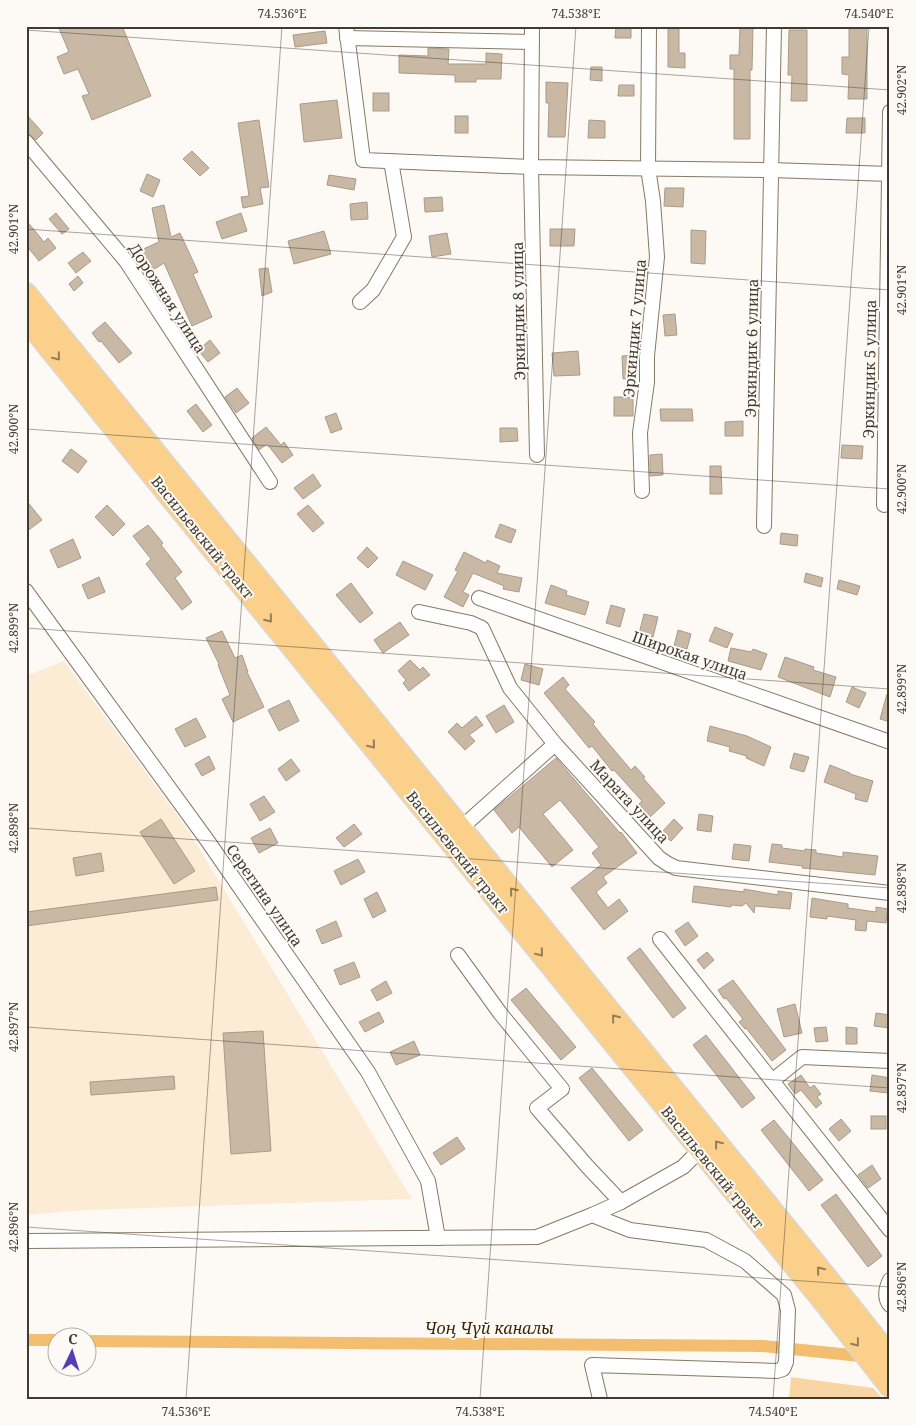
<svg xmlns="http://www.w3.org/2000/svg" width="916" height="1425" viewBox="0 0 916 1425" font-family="'Noto Serif',serif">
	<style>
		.built { fill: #fcebd5 }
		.green { fill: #fad5a4 }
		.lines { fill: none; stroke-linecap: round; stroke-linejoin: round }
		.canal { stroke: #f4be70; stroke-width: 12 }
		.building { fill: #c8b8a4; stroke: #aa9b88 }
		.street-casing { stroke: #867865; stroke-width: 16 }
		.primary-casing { stroke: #d9d8d6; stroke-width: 24 }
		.street { stroke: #fff; stroke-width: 14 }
		.primary { stroke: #fbd08b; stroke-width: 21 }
		.oneway { stroke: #947e5a }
		.ticks { fill: none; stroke: #403a31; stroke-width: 1; stroke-opacity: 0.45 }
		.labels { text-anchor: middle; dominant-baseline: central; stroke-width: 4; stroke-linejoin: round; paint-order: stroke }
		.street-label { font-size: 15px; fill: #403a31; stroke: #fdfaf6 }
		.water-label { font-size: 16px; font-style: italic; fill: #3b2502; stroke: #fdfaf6 }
		.neatline { fill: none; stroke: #403a31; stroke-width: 2 }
		.ticks-label { font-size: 12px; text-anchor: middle; fill: #403a31 }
	</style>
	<rect width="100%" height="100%" fill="#fdfaf6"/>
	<!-- built -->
	<polygon class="built" points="64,661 186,827 412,1199 86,1210 26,1215 26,676"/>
	<!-- green -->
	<polygon class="green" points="791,1377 873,1388 883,1399 789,1399"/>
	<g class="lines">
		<!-- canal -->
		<g class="canal">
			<polyline points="26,1340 58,1340"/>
			<polyline points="88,1341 763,1346 870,1357"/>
		</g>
	</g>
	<!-- building -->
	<g class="building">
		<polygon points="58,26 122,26 151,96 92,120 82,96 89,94 78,69 64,74 57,57 69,52"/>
		<polygon points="616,26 631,26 631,38 615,38"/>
		<polygon points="849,26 867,26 867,99 848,99 849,75 842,74 842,57 849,57"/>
		<polygon points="668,27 679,27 679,53 685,53 685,68 668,67"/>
		<polygon points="740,27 753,27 752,70 750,70 750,139 734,139 734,69 730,69 730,55 739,55"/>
		<polygon points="789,30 807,30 807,101 791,101 792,75 788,75"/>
		<polygon points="325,31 327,43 295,47 293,35"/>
		<polygon points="428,48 449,49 448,64 486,64 486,53 502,54 501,79 476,79 476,82 455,82 455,75 399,73 399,55 428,56"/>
		<polygon points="591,67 602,67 602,81 590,80"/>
		<polygon points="546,82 568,83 565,137 548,137 549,103 546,103"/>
		<polygon points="619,85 634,85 634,96 618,96"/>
		<rect x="373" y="93" width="16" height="18"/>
		<polygon points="337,100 342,138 304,142 300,104"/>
		<polygon points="26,114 43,133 36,140 29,134 26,133"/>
		<rect x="455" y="116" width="13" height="17"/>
		<polygon points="847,118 865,118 865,133 846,133"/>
		<polygon points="259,120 269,187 260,188 263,204 243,208 241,197 249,196 238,123"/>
		<polygon points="589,120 605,121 605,138 588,138"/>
		<polygon points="192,151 209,168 200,176 183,159"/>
		<polygon points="147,174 160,180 153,197 140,191"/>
		<polygon points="329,175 356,179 354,190 327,185"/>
		<polygon points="665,188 684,188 683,207 664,206"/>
		<polygon points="442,197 443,211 425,212 424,198"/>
		<polygon points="367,202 368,219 351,220 350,204"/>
		<polygon points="164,205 171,237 180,233 198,272 193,274 212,317 192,326 164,263 145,275 129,251 138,246 141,250 159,242 152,208"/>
		<polygon points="56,213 69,229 62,234 49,219"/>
		<polygon points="241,213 247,231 222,239 216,222"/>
		<polygon points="26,220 44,242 48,238 56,248 39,261 26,245"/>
		<polygon points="550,229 575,229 574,246 550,246"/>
		<polygon points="691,230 706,231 705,264 691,263"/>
		<polygon points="324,231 331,254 294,264 288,241"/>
		<polygon points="447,233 451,254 432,257 429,236"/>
		<polygon points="83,252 91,261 76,273 68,263"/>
		<polygon points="268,268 272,292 262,296 259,269"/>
		<polygon points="78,276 83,283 74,291 69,284"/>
		<polygon points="675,314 677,335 665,336 663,315"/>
		<polygon points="105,322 132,353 119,363 101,341 99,342 92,333"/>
		<polygon points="210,340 220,353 208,362 198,350"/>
		<polygon points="578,351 580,375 554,376 552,353"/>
		<polygon points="634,355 635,378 623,379 622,356"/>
		<polygon points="237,388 249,403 236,413 225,397"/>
		<rect x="614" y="397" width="19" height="19"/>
		<polygon points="196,404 212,425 203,432 187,411"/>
		<polygon points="660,409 692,409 693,421 661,421"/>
		<polygon points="336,413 342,429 331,433 325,417"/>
		<polygon points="743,421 743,436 725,436 725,422"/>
		<polygon points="266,427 281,445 284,442 293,455 282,463 267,444 259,450 252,438"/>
		<polygon points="500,428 517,428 518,441 500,442"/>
		<polygon points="842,445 863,446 862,459 841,458"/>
		<polygon points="71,449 87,461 78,473 62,461"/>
		<polygon points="662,454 663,475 650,476 650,455"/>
		<polygon points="710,466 721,466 722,494 710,494"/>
		<polygon points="313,474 321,486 303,499 294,488"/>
		<polygon points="26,500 42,520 26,532"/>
		<polygon points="107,505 125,524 113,536 95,517"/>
		<polygon points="308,505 324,523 313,532 297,514"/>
		<polygon points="500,524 516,530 511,543 495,537"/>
		<polygon points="148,525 163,543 161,545 182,572 175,578 192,602 182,610 146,564 151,559 133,536"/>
		<polygon points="781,533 798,535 797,546 780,544"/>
		<polygon points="73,539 81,558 58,568 50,550"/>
		<polygon points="367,547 378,558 368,568 357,558"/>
		<polygon points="464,552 486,563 487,560 500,566 497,573 522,578 519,592 503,589 504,586 473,573 463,592 469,595 463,607 444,597 458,571 455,570"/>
		<polygon points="403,561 433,575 425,590 396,575"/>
		<polygon points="806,573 823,578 821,587 804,582"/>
		<polygon points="99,577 105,592 88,599 82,585"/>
		<polygon points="839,580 860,586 857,595 837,589"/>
		<polygon points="351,583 373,613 360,623 336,595"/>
		<polygon points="551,585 567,591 566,595 589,602 585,615 545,603"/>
		<polygon points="611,605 625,609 620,627 606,623"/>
		<polygon points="644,614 658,617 653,637 639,634"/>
		<polygon points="400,622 409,635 383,653 374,640"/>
		<polygon points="715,627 733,634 727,648 709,641"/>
		<polygon points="678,630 691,634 687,649 674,646"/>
		<polygon points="222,631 235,658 242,655 248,672 247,672 264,707 233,722 222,699 230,695 218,665 219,664 206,638"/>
		<polygon points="731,648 751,652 753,649 767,654 761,670 728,661"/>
		<polygon points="785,657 814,667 813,670 836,677 830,697 778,677"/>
		<polygon points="410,660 420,670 423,667 430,675 409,691 403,683 406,680 398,671"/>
		<polygon points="525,664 543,669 539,685 521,680"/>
		<polygon points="563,677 569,685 565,689 595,722 593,724 603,737 631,770 635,766 645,777 643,778 665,803 650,817 639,804 642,801 614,770 612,771 592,746 589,748 544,693"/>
		<polygon points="852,687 866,693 859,708 846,702"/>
		<polygon points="887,694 890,694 890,722 880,719"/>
		<polygon points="289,700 299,721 279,731 268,710"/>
		<polygon points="504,705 514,722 496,733 486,716"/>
		<polygon points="476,716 483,725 469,735 475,741 465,750 448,732 457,723 462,728"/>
		<polygon points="196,718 206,737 185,747 175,729"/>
		<polygon points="710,726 747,736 771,747 764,766 746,758 747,756 729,751 730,747 707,741"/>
		<polygon points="794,753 809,757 804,772 790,768"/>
		<polygon points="209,756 215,769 202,776 195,764"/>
		<polygon points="556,758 620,833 621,832 637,853 603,877 607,883 596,892 608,908 619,899 628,911 604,930 571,888 601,865 592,853 599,847 560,800 543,814 573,850 552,867 519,827 512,833 494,810"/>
		<polygon points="291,759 300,771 286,781 278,769"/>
		<polygon points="830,765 850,773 850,774 873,781 867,802 855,799 856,794 824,782"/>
		<polygon points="264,796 275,812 260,821 250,804"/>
		<polygon points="699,814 713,816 711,832 697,830"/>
		<polygon points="161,819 195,871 174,884 140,832"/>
		<polygon points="674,819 683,828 671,841 661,833"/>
		<polygon points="354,824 362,834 344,847 336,838"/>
		<polygon points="270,828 278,843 259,853 251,838"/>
		<polygon points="734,844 751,846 749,861 732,859"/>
		<polygon points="772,844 782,845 782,848 805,851 805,849 816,850 816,853 843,857 843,852 878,856 875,875 814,869 802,868 803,866 769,862"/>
		<polygon points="101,853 104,871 76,876 73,858"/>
		<polygon points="358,859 365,872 341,885 334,871"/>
		<polygon points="694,886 744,892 744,889 778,895 778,891 792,893 790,909 755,906 754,913 746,903 742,906 731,905 731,907 692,902"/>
		<polygon points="216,887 218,900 26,926 26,912"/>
		<polygon points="377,892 386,911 373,918 364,899"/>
		<polygon points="812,898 848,904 848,908 876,912 876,907 888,909 886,923 867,921 866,931 855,930 856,920 827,916 827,919 810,917"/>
		<polygon points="336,921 342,936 322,944 316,930"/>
		<polygon points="688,922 698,936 685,946 675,931"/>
		<polygon points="640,948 686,1008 673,1018 627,958"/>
		<polygon points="707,952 714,960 704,969 697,960"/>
		<polygon points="354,962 360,977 340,985 334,970"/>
		<polygon points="733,980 786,1050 772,1061 746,1028 745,1029 739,1022 743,1019 726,998 724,999 718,990"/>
		<polygon points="386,981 392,993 377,1001 371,990"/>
		<polygon points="526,988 576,1047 561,1060 511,1000"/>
		<polygon points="795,1004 802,1033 784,1037 777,1009"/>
		<polygon points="379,1012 384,1022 365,1032 359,1022"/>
		<polygon points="876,1013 890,1015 890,1028 874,1026"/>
		<polygon points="826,1027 828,1041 816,1042 814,1028"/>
		<polygon points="846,1027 857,1028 857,1044 846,1044"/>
		<polygon points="263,1031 271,1151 231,1154 223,1033"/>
		<polygon points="706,1035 755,1098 742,1108 693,1045"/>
		<polygon points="414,1041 420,1055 396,1065 390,1052"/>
		<polygon points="592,1068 643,1130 629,1141 579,1078"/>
		<polygon points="801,1075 810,1088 814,1085 821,1094 817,1097 822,1103 816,1108 801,1090 795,1094 788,1084"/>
		<polygon points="872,1075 890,1078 888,1093 870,1091"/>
		<polygon points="174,1076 175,1089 91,1095 90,1082"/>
		<rect x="871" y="1116" width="15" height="13"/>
		<polygon points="841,1119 851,1131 839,1141 829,1129"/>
		<polygon points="774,1120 823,1180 809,1191 761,1130"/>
		<polygon points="457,1137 465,1149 441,1165 433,1153"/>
		<polygon points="872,1165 881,1179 868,1188 858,1175"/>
		<polygon points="836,1194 882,1256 868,1267 821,1205"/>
	</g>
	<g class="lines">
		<!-- street casing -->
		<g class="street-casing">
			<g id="street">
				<polyline points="346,26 363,160 531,167 771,170 890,174"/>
				<polyline points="532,26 531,167 537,455"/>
				<polyline points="347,38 532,42"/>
				<polyline points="26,142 126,261 270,482"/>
				<polyline points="360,302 373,290 404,237 391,161"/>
				<polyline points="642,491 640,433 647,382 647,356 657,257 653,201 648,168 649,26"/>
				<polyline points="884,505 890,112"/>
				<polyline points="764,526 774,26"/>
				<polyline points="26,591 207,840 368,1072 428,1181 438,1238"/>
				<polyline points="479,598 890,742"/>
				<polyline points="419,612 471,623 482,628 510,688 555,744 659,858 668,864 676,868 890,893"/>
				<polyline points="461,828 555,744"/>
				<polyline points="660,939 890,1230"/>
				<polyline points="458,955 500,1013 562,1089 537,1108 587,1166 621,1202"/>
				<polyline points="772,1081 802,1057 890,1061"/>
				<polyline points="592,1215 630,1230 706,1240 745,1261 784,1295 788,1310 786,1362 783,1369 777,1371 592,1365 600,1399"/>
				<polyline points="26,1241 537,1237 592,1215 621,1202 683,1167 700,1150"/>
				<path d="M890,1280C886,1288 884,1298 890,1305"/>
			</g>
		</g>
		<!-- primary casing -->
		<g class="primary-casing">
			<g id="primary">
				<polyline points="26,294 851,1308 890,1357"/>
				<polyline points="26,319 826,1304 890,1386"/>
			</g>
		</g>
		<!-- street -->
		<use href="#street" class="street"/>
		<!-- primary -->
		<use href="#primary" class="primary"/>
	</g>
	<!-- one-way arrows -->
	<defs><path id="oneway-chevron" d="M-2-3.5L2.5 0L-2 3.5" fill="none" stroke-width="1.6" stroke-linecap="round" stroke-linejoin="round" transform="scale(1.25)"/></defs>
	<g class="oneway">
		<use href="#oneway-chevron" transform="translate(57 357) rotate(51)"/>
		<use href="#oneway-chevron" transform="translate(269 619) rotate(51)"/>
		<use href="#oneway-chevron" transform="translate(372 745) rotate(51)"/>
		<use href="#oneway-chevron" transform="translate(513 891) rotate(-129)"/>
		<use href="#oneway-chevron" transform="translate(540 953) rotate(51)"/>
		<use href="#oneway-chevron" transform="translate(615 1018) rotate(-129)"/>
		<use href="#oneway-chevron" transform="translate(718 1144) rotate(-129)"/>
		<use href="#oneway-chevron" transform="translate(820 1270) rotate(-129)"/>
		<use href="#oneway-chevron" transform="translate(856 1343) rotate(52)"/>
	</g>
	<!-- ticks -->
	<path class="ticks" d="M26,30L890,90M26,229L890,290M26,429L890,489M26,628L890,689M26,828L890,888M26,1027L890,1088M26,1227L890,1287M186,1399L282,26M480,1399L576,26M773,1399L869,26"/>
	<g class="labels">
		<!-- street labels -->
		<g class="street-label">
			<text transform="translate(168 298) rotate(57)">Дорожная улица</text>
			<text transform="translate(518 311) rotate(-91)">Эркиндик 8 улица</text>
			<text transform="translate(634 328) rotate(-85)">Эркиндик 7 улица</text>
			<text transform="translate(751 348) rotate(-89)">Эркиндик 6 улица</text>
			<text transform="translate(869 369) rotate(-89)">Эркиндик 5 улица</text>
			<text transform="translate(203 537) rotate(51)">Васильевский тракт</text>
			<text transform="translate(690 655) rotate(19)">Широкая улица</text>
			<text transform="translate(630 801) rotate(47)">Марата улица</text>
			<text transform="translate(458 852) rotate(51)">Васильевский тракт</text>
			<text transform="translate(265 895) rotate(55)">Серегина улица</text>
			<text transform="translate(713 1167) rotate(51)">Васильевский тракт</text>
		</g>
		<!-- water labels -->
		<g class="water-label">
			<text x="489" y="1328">Чоң Чүй каналы</text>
		</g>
	</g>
	<!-- border -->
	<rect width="916" height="1425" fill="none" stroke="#fdfaf6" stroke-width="55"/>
	<!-- north arrow -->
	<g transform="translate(72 1352) rotate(4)"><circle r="24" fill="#fdfaf6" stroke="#b1ada7"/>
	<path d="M0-4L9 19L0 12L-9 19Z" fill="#543eb6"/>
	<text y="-8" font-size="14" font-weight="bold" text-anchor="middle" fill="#403a31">С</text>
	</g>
	<rect x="28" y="28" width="860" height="1370" class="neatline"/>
	<g class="ticks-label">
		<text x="282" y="18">74.536°E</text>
		<text x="576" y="18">74.538°E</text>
		<text x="869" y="18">74.540°E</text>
		<text transform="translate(902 90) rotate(-90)" y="4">42.902°N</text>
		<text transform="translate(14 229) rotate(-90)" y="4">42.901°N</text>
		<text transform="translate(902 290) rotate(-90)" y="4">42.901°N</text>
		<text transform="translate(14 429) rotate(-90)" y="4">42.900°N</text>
		<text transform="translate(902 489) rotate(-90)" y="4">42.900°N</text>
		<text transform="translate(14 628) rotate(-90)" y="4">42.899°N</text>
		<text transform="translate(902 689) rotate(-90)" y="4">42.899°N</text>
		<text transform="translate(14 828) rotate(-90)" y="4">42.898°N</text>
		<text transform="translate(902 888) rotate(-90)" y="4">42.898°N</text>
		<text transform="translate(14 1027) rotate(-90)" y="4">42.897°N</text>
		<text transform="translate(902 1088) rotate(-90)" y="4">42.897°N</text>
		<text transform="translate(14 1227) rotate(-90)" y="4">42.896°N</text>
		<text transform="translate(902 1287) rotate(-90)" y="4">42.896°N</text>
		<text x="186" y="1416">74.536°E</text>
		<text x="480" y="1416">74.538°E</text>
		<text x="773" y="1416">74.540°E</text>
	</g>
</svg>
